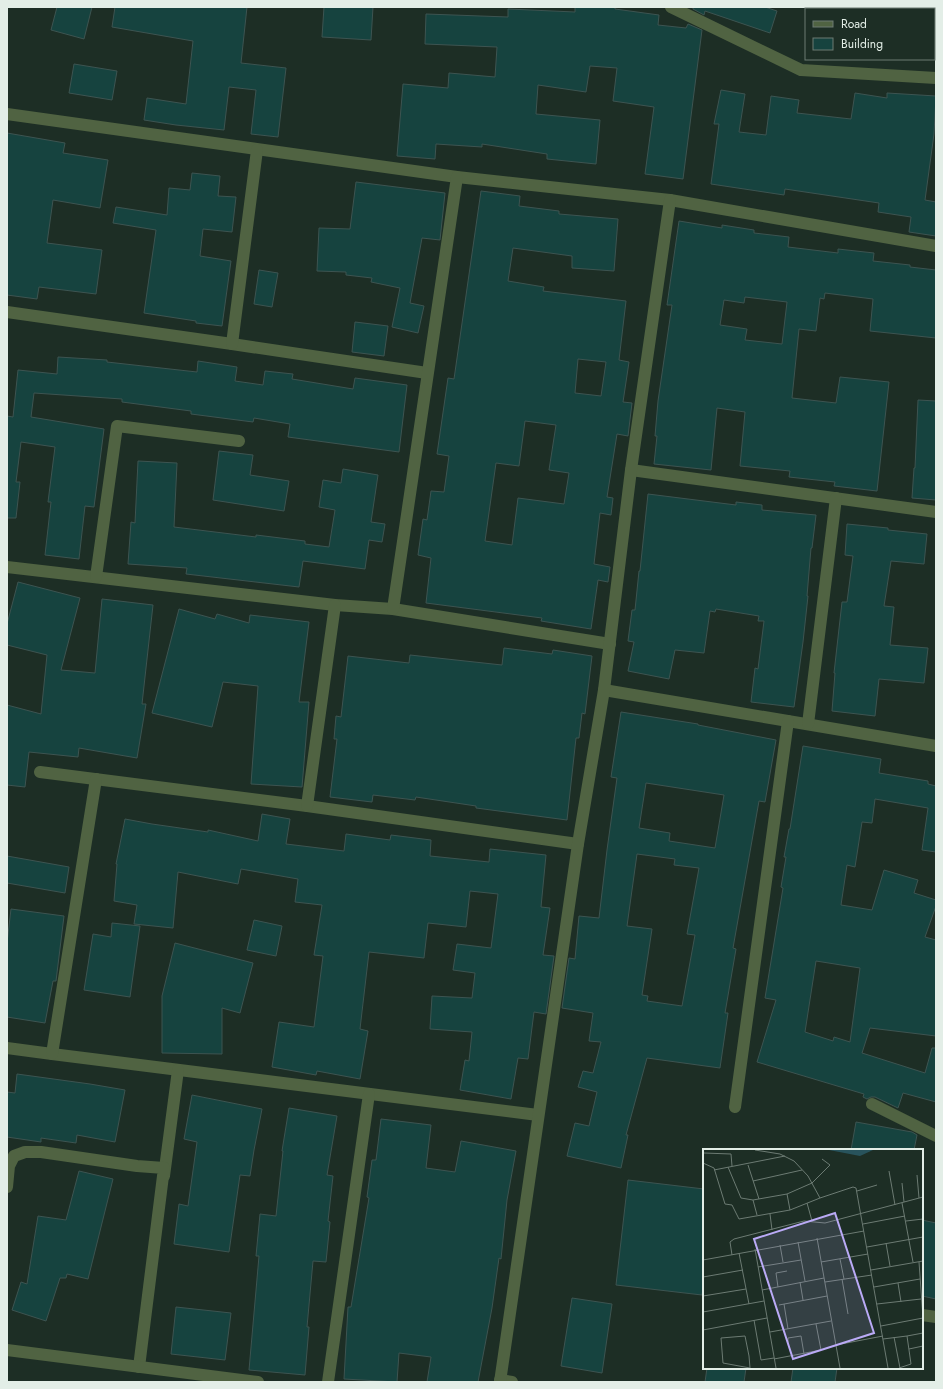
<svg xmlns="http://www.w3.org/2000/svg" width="943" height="1389" viewBox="0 0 943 1389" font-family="Jost,sans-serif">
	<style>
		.building { fill: #16433f; stroke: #3d5451; fill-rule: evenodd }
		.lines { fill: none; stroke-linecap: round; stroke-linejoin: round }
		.minor { stroke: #506342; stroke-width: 12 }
		.inset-road { fill: none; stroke: #6c7b73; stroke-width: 1 }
		.view { fill: #baaaf6; fill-opacity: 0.15; stroke: #baaaf6; stroke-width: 2 }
		.inset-edge { fill: none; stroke: #e3eee7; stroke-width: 2 }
	</style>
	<rect width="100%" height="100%" fill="#1d2e25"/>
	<!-- building -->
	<g class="building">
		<polygon points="57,7 92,7 84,39 51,30"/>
		<polygon points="115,7 247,7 241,63 286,68 278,137 251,134 256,90 229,87 224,130 176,125 144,120 147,98 186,104 193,41 112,27"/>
		<polygon points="324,7 373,7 371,40 322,37"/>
		<polygon points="575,7 615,7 615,9 659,15 658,25 686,28 688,24 702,30 683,179 645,174 654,107 613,101 617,68 590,66 586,92 538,85 536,114 600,120 596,164 547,159 547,154 482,144 482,147 436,144 435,159 397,156 403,84 448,88 449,73 495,77 497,47 425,44 426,14 508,17 508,9 575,12"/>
		<polygon points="693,7 765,7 777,11 770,33 705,11 704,15 693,9"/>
		<polygon points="74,64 117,71 112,100 69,93"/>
		<polygon points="721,90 745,94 739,132 766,135 771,96 799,100 797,113 851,119 855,93 887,98 887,93 936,96 934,134 925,200 936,202 936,236 909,232 911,217 878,212 879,203 785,189 784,195 711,184 719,124 714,124"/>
		<polygon points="7,133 65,143 63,153 108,160 100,208 53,200 47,243 102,250 96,294 39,287 37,299 7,295"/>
		<polygon points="192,173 220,176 218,196 236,197 232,232 203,229 200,256 231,261 222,326 196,323 196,321 144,313 156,230 113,223 116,207 167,215 169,188 190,190"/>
		<polygon points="356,182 445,193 440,240 422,238 410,303 424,306 418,333 392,327 400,288 371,282 372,278 346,275 346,272 317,271 319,228 350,229"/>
		<path d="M481,191L520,196L519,206L559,211V214L618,219L614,271L572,268V256L513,248L508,281L544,287L543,291L626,301L619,360L629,362L623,402L632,403L628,436L617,434L607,497L613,498L611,515L600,513L594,564L610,567L608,582L598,580L591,629L541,621L542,618L426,603L431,558L418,555L423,519L427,520L431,491L444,492L449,456L437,454L448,378L454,379ZM578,359L606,362L601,396L575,393ZM525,421L556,425L549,470L569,473L564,504L518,498L512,545L485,541L496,463L519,466Z"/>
		<path d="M679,221L722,228V225L754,230V233L789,237L788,247L838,253V249L874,253L873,261L910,265V267L936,270V338L870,331L873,299L825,293L824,299L820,298L816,331L799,329L792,398L836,403L840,377L889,382L877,491L834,486L835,482L789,477L790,471L740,466L745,412L717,408L711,470L654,464L657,436H655L658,401L672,305H667ZM745,297L787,302L782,344L745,340L747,329L720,325L724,300L744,303Z"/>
		<polygon points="259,270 278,273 272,307 254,304"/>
		<polygon points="355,322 388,326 384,356 352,352"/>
		<polygon points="58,357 107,360 107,362 197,372 198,361 237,367 235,381 263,385 265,371 293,374 292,379 353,389 355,378 407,385 399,452 288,437 290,424 254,418 253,422 191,414 191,411 122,402 122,399 34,393 31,417 104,429 94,507 85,506 79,559 45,555 51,502 48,502 55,447 21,442 16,482 20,482 16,518 7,518 7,416 13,417 18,370 57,374"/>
		<polygon points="918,400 936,401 936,500 912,498 914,468 915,468"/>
		<polygon points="219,451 253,455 250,475 289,481 284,511 213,500"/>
		<polygon points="138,461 177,463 174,527 256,537 256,535 305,541 305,544 329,547 335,510 319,507 323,480 341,483 343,469 378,475 371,522 385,524 382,542 369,540 365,569 303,561 299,587 186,574 187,568 128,564 131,522 135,523"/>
		<polygon points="648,494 736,505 736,502 762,505 762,510 816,515 812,548 811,548 807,596 808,596 803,642 794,707 751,702 755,668 758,669 764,621 758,621 759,616 716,609 715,612 710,611 704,653 675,650 669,679 628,671 634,642 628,641 632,610 635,610 639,571 640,571"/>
		<polygon points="847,524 888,528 888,530 927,534 924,564 891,561 884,606 894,607 890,645 928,648 924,683 879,679 875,716 832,711 835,673 834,673 842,602 847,602 853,556 845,555"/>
		<polygon points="18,582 80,598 61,670 95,673 102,599 153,605 142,704 146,704 137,758 79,748 78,757 29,752 25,787 7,785 7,705 41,714 47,655 7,645 7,624"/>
		<polygon points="179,609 215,619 217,614 249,623 250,615 309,622 299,702 309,702 302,787 251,784 258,686 223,682 212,727 152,713"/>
		<polygon points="504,648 552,654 553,650 592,656 585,714 582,713 579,738 576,738 567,820 476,808 476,806 416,797 415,800 373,795 372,802 330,797 337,739 334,739 336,716 341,717 348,656 409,663 410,655 502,665"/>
		<path d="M621,712L698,724V725L776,740L765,802L759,801L733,948L736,949L725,1013H728L720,1068L647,1058L626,1135H628L621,1168L567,1156L575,1123L589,1126L597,1092L578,1087L583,1071L593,1073L601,1042L589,1041L593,1013L562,1008L569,958L575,959L579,916L599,918L607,850L617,778L611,777ZM646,783L724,795L715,848L669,841L670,833L639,828ZM637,854L675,859L674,865L699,868L687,934L695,935L682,1006L647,1001L648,996L642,995L652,929L627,926Z"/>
		<path d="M803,746L881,759L879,773L928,781V784L936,786V852L922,850L928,808L875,799L872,823L862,822L855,867L847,865L841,905L872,910L884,870L918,880L914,893L936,900V906L925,937L936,940V1036L870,1028L862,1053L925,1073L932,1048H936V1102L903,1093L898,1108L875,1097H871L867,1099L863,1097L864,1094L757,1062L776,1000L765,998L783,888L781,887L786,857H784L789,829H790ZM816,961L860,968L850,1042L834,1037L833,1041L805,1032Z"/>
		<polygon points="262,814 290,819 286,844 344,851 346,834 390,840 391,835 431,840 430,856 489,862 490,849 546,855 541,907 550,908 543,955 554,956 546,1014 534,1012 528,1059 518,1058 511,1099 460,1090 465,1060 469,1061 472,1032 430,1029 432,996 472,998 475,973 453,970 457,944 491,948 498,894 470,891 466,927 428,923 424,958 369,952 360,1029 368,1031 360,1079 317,1071 316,1075 272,1067 279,1022 314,1027 323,956 314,955 322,905 295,902 298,879 241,869 238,884 178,872 173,928 134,924 137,905 114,901 117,864 116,864 125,819 152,824 208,832 208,830 258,841"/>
		<polygon points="7,856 69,867 65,893 7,883"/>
		<polygon points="11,909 64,916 56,981 53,981 45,1023 7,1017 7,943"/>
		<polygon points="254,920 282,926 276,956 247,950"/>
		<polygon points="112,923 140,926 130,997 84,990 93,934 111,937"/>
		<polygon points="175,943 253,963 240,1013 222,1008 222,1054 162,1053 162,996"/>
		<polygon points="17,1074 90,1084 125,1090 115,1142 77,1135 76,1143 41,1138 41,1142 7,1137 7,1092 15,1093"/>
		<polygon points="192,1095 262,1109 254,1150 250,1176 240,1175 229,1252 174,1244 179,1204 188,1206 197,1142 184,1139"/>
		<polygon points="289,1108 337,1116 327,1175 333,1176 328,1221 330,1222 326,1262 313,1261 307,1327 309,1327 305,1375 249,1370 259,1256 256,1256 260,1214 276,1216 283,1151 282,1151"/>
		<polygon points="381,1119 431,1125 426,1168 455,1172 461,1141 516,1151 507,1200 501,1259 499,1258 492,1308 478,1382 427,1382 431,1357 399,1353 397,1382 344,1379 348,1307 351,1307 369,1198 367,1197 372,1160 376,1160"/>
		<polygon points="856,1122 912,1132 917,1135 914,1150 851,1150"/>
		<polygon points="79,1171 113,1179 88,1279 67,1274 66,1278 60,1278 46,1321 12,1310 21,1282 27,1284 38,1216 66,1220"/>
		<polygon points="628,1180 704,1189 704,1281 702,1295 616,1285"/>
		<polygon points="922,1220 936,1223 936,1299 922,1296"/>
		<polygon points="572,1298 612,1304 602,1373 561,1366"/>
		<polygon points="176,1307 231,1313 225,1360 171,1354"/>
		<polygon points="707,1368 746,1368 744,1382 705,1382"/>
		<polygon points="793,1368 837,1368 835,1382 791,1382"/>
	</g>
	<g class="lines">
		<!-- minor -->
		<g class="minor">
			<polyline points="671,7 801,70 936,78"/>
			<polyline points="7,114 457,177 670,200 936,246"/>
			<polyline points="7,312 232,344 427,373"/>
			<polyline points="232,344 257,150"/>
			<polyline points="631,470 936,512"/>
			<polyline points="7,567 335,605 393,609 610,644"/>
			<polyline points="96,577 117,426 239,441"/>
			<polyline points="393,609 457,177"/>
			<polyline points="604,690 936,746"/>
			<polyline points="808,724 836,498"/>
			<polyline points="40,772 307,806 578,844"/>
			<polyline points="307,806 335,605"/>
			<polyline points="7,1048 52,1054 538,1115"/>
			<polyline points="52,1054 96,779"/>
			<polyline points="872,1104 936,1136"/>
			<polyline points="735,1107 788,721"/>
			<polyline points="164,1176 178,1070"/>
			<polyline points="7,1187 9,1166 14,1156 25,1152 41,1152 137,1166 164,1168 139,1367"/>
			<polyline points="922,1315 936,1317"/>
			<polyline points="7,1350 258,1382"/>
			<polyline points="500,1380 512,1382"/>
			<polyline points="328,1382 369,1094"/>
			<polyline points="500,1382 578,844 604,690 631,470 670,200"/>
		</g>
	</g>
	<!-- overview -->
	<g transform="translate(703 1149)">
		<rect width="220" height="220" fill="#1d2e25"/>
		<path d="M126,1H170L157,7Z" fill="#28535c"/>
		<path class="inset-road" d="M52,1L77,5L91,12L105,27L117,49L150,38L153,39L185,219M1,4L28,5L29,17M0,14L11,19L22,55L29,56L36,70L87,61L117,49M45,16L56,50M25,18L38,49L50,51L84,45L109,34L127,16L119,10M11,21L82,7M186,22L192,56M214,26L216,49M50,32L99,21M199,34L201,53M154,42L174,36M84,45L87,61M50,51L54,66M104,54L109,72M199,54L210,113M67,65L69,81M203,72L220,70M160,75L202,67M114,89L137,219M95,93L102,132M183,94L187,117M77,96L80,113M164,98L220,88M52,100L73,219M36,104L46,155M29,106L27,93L31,90L101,72L122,74L220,48M137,110L141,130M0,111L161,82M118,113L165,105M216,113L220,169M55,118L98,111M168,121L220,112M0,128L40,121M139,130L145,165M97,133L100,151M122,133L169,126M195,134L198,153M75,138L73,124L84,122M171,138L217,130M59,141L121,129M0,147L43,140M81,155L85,180M174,155L218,150M76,156L124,147M0,163L61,152M51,171L58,211L71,209M178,177L220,169M0,181L64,169M67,183L128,172M204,187L220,184M191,188L197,219M180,190L204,187L208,215L196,219M85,195V189L98,187L101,205M133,196L180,187M206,200L220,197M71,210L118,201L113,175M47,219L20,214L18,189L42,187L46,207L47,219"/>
		<path class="view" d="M132,64L171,184L90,210L51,90Z"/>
		<rect width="220" height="220" class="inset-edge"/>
	</g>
	<!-- border -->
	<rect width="943" height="1389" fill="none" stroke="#e3eee7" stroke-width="16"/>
	<!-- legend -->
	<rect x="805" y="8" width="130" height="52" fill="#1d2e25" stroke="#6c7b73"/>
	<rect x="813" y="21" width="20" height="6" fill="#506342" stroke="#6c7b73"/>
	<text x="841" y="28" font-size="12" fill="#e3eee7">Road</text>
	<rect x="813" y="38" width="20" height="12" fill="#16433f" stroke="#6c7b73"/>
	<text x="841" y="48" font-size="12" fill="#e3eee7">Building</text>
</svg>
